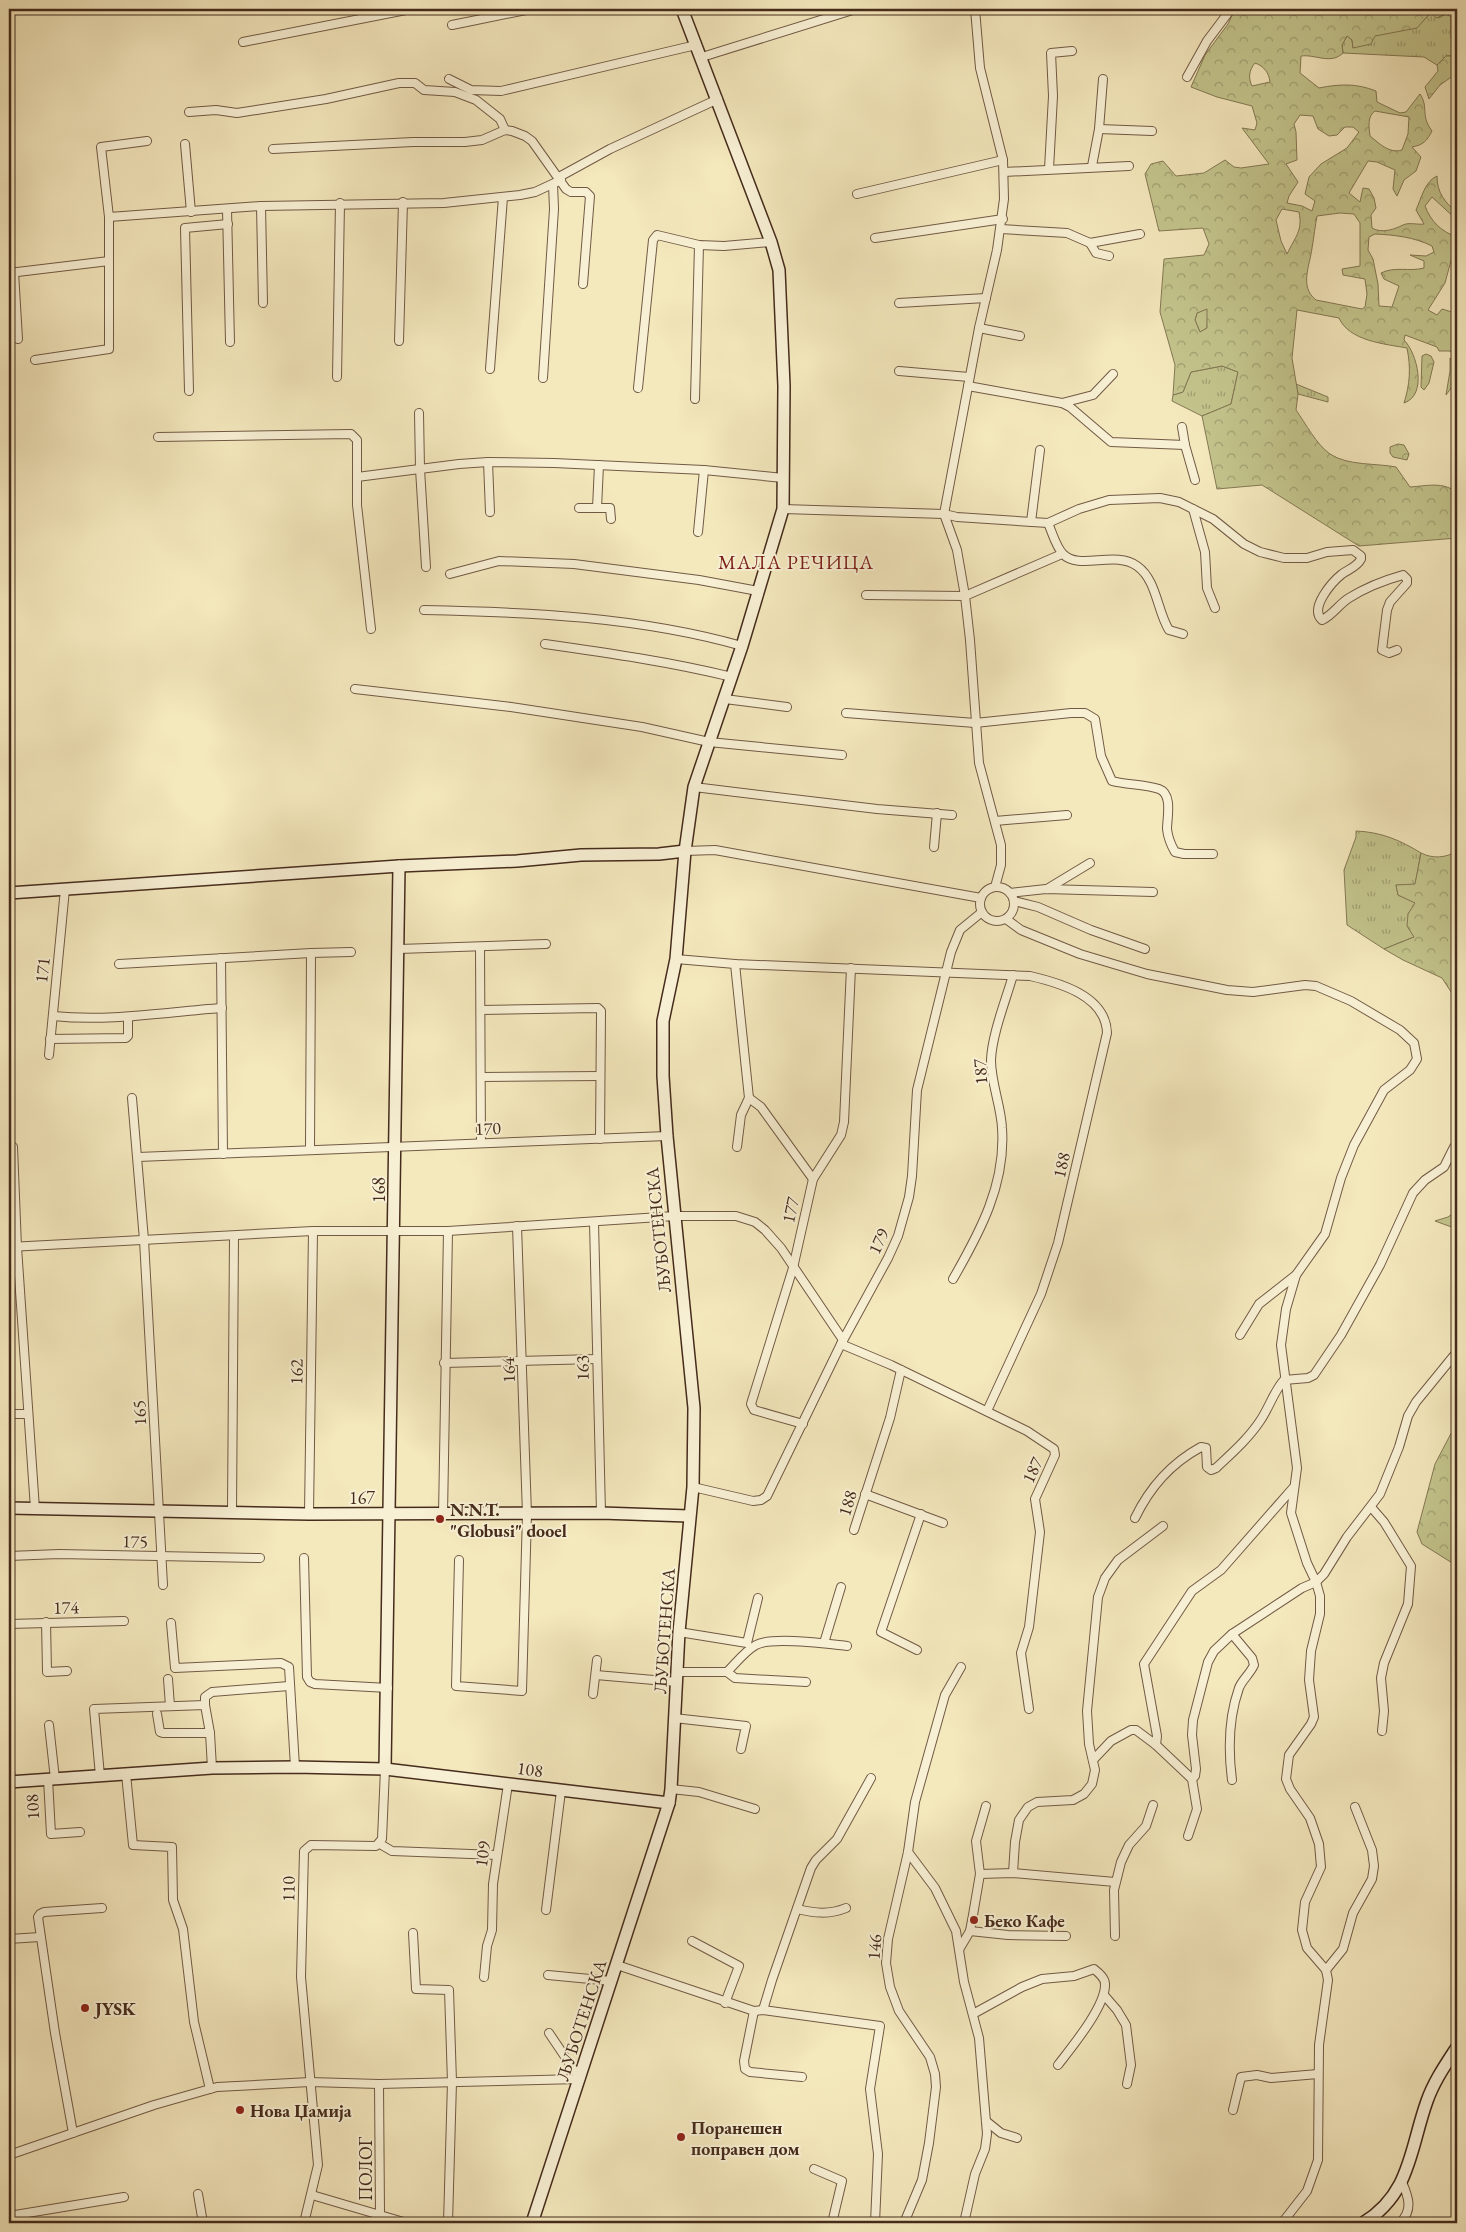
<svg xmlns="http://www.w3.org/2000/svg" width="1466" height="2232" viewBox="0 0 1466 2232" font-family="'EB Garamond',serif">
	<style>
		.grass { fill: url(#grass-tufts); stroke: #847854 }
		.forest { fill: url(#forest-crowns); stroke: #847854; fill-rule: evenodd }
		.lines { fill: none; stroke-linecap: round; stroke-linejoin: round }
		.street-casing { stroke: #715a44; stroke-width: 10 }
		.secondary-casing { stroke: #452b1c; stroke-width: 14 }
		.street { stroke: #f8f0d4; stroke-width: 8 }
		.secondary { stroke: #f8f0d4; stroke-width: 11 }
		.poi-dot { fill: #8f2418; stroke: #f8f0d4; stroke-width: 2 }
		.labels { text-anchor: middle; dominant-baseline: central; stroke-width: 4; stroke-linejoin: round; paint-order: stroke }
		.street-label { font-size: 18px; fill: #452b1c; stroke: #f8f0d4 }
		.poi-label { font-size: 18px; font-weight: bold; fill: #452b1c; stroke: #f8f0d4; text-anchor: start }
		.quarter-label { font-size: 20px; letter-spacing: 1px; fill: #7a1f14; stroke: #f8f0d4 }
	</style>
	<defs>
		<pattern id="grass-tufts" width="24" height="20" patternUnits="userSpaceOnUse" patternTransform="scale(1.25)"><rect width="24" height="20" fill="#c3c48c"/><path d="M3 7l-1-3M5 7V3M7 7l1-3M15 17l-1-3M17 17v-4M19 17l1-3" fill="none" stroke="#a09f72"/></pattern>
		<pattern id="forest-crowns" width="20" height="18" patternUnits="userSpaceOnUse" patternTransform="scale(1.25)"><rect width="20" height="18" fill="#c3c48c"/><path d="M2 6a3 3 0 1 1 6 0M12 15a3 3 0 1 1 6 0" fill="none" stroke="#a09f72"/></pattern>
	</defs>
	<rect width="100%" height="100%" fill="#f4e8bd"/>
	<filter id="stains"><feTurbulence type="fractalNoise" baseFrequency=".004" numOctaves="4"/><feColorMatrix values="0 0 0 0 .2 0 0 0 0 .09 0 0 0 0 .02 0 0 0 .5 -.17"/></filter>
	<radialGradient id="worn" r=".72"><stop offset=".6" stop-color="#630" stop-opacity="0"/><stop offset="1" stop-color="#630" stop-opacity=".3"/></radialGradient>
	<!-- grass -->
	<g class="grass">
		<path d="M1431,12L1439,18L1446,14L1451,17V37L1457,47V56H1446L1437,65L1424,57L1343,53L1342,45L1347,36L1352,40L1353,48C1360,44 1367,39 1374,36C1396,27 1415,35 1431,12Z"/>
		<polygon points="1208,308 1207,328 1200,332 1195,320 1197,313"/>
		<polygon points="1222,366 1238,372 1231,404 1202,416 1172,401 1173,395 1183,392 1191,372"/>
		<polygon points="1296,384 1328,397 1328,402 1298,394"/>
		<path d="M1356,831C1381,832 1400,840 1421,853L1415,885H1396L1398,895L1416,903L1408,914L1414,937L1384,949L1347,925L1344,870L1356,837Z"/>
		<polygon points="1457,1210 1457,1229 1435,1221 1448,1217"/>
	</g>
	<!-- forest -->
	<g class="forest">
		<path d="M1235,9H1441L1446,14L1436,18L1431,12L1417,28L1375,36L1371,44L1353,48L1352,40L1347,36L1342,45L1343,53C1331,65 1315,54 1301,56L1300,73L1319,88C1339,84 1356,83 1376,91L1377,102L1400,113L1406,112L1420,94C1429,107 1420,115 1432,131C1427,141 1423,145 1412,147L1421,157L1416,171L1404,180L1397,196L1393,189L1395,170L1377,162L1368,161L1349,193L1360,202L1363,188L1369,189L1374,198L1376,208L1371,215L1372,228C1382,234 1395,229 1403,225C1409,222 1418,225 1424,224L1416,210C1421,199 1425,181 1437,176C1437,193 1445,202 1457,213V220L1432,197L1425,206C1431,222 1442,232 1457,237V251L1452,257L1445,283L1428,310L1437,315L1442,309L1452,312L1455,307L1457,308V313L1452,320L1457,322V359L1450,351H1439L1437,347L1405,335L1404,340C1417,353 1428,395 1404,403C1410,384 1411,368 1407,348C1385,344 1349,341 1339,318L1297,310L1292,358L1298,394L1296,410C1306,424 1316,444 1330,454C1348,466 1376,463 1396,467L1410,487C1426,486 1444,481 1457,493V538L1359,546L1262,485L1217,489L1202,416L1231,404L1238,372L1222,366L1191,372L1183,392L1173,395L1175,365L1160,312L1164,259L1204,255L1209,244L1203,228L1159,231L1145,174L1151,164L1163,161L1176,176L1204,173L1225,160L1234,167L1241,168L1269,164L1242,128L1255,130L1257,123L1252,106L1217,97L1191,87L1205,55L1228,24ZM1255,63C1264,66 1269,73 1270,82L1252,86C1248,78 1249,70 1255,63ZM1375,111L1409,117L1408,134L1402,150C1389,154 1379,143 1370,136C1369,128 1367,116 1375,111ZM1300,115L1313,116L1318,129L1329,136L1337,135L1345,127H1353L1359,132L1347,148L1321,164L1309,177L1305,194L1315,201L1312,211L1302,206L1287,203L1289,196L1298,182L1286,164L1297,160L1296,132L1294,124ZM1282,209L1299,212C1303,231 1295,237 1287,254L1281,241L1276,220ZM1340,213L1354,214L1360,223V266L1342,269L1343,275L1365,279L1367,294L1365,307L1362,309L1316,300C1299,287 1310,265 1312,248C1314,237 1315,226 1317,216ZM1375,234C1395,235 1414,237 1432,246L1434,252L1426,256L1410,255L1424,261V268C1409,272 1395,266 1381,273L1384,279L1399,286L1392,307L1379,306L1378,284L1373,259L1368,250L1369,237ZM1207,309V328L1200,332L1195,320L1197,313Z"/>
		<polygon points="1446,56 1457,56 1457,73 1440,85 1429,99 1425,87 1438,71 1437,65"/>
		<polygon points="1426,354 1431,356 1434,362 1429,383 1424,390 1421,387 1422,356"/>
		<path d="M1450,358C1462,372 1456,382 1446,395L1450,371Z"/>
		<polygon points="1398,444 1404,445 1409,454 1407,460 1393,457 1390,453 1390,447"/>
		<path d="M1457,851V1001L1442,978L1403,960L1384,949L1414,937L1407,926L1408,914L1415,903L1398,895L1396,885L1415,884L1421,853C1433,859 1446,858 1457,851Z"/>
		<polygon points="1457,1422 1457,1566 1422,1544 1417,1532 1435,1464"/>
	</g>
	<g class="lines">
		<!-- street casing -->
		<g class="street-casing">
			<g id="street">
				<polyline points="975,9 980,68 1003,160 1004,199 997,250 979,328 944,514 957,550 965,596 970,640 979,763 1001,845 1001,865 995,887"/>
				<polyline points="452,25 531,9"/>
				<polyline points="243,42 411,9"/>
				<polyline points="702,57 856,9"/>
				<polyline points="1187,77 1207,41 1231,9"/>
				<polyline points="449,79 471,90 501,91 696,45"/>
				<polyline points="189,112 216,110 237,113 326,99 399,83 415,83 424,90 455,92 476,100 500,119 505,130"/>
				<polyline points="1099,129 1152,131"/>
				<polyline points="185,144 191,212"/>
				<polyline points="273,149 413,142 465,142 482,140 505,130 512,131 525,136 532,141 566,189 571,192 586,192 590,196 583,284"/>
				<polyline points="1092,166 1099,129 1103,79"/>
				<polyline points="1049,169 1053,96 1051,53 1072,51"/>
				<polyline points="1004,172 1129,166"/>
				<polyline points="559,177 610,149 718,99"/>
				<polyline points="857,194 1003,160"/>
				<polyline points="261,206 263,303"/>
				<polyline points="227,209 230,342"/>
				<polyline points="109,217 261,206 444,203 520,195 535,192 561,180"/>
				<polyline points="1001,229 1067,233 1090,243 1140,234"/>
				<polyline points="875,238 1003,219"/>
				<polyline points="1090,243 1096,253 1109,256"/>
				<polyline points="14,272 18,339"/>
				<polyline points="9,273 109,261"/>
				<polyline points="899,303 986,298"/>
				<polyline points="979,328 1020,336"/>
				<polyline points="399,341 403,202"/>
				<polyline points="35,360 109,349 109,217 101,147 147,141"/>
				<polyline points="490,369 503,197"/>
				<polyline points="899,371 969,377"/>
				<polyline points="337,377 340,203"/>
				<polyline points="543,378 554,209 553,184"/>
				<polyline points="968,386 1062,403 1070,407 1111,442 1185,445"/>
				<polyline points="638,388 653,240 657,235 699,245 724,246 771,242"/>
				<polyline points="189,391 185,228 228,224"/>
				<polyline points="695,399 699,245"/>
				<polyline points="1062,403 1093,395 1113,374"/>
				<polyline points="419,413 420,469 426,567"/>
				<polyline points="1182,427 1185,445 1195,480"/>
				<polyline points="158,437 351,434 357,440 357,505 371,629"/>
				<polyline points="488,462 490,512"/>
				<polyline points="357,477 459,464 488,462 554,463 704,470 783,478"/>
				<polyline points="579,508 610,508 611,519"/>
				<polyline points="597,508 599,465"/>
				<path d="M783,509L944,514L957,517L1048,523L1079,509L1109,500L1160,498L1179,502L1213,519L1244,544L1260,552L1284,558H1307L1327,552L1353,550L1361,556V559C1357,567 1349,569 1342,574C1332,582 1309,608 1322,620C1333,615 1339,604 1349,598C1365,588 1385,580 1403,575L1407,579V583L1390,602L1387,610L1382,650L1389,653L1397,650"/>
				<polyline points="1193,509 1205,552 1207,588 1215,608"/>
				<polyline points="1031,522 1040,450"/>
				<path d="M1048,523C1052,532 1056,547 1063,554C1079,571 1115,550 1137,566C1157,580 1157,611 1169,630L1183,634"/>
				<polyline points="698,532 704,470"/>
				<polyline points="450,574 499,561 574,564 699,580 758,591"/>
				<polyline points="866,595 965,596 1062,554"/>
				<path d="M424,610C530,612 640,617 742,646"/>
				<path d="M545,644C608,653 671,662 732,677"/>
				<polyline points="355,689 511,707 642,727 709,742 842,755"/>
				<polyline points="725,699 787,707"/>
				<path d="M846,713L975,723L1071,713H1085L1095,719L1101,756L1112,781C1127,785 1144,784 1159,789C1173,794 1167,818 1167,829C1168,838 1171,845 1175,852L1184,854H1213"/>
				<polyline points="694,787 877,809 952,815"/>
				<polyline points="995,821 1067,815"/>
				<polyline points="934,847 937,813"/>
				<polyline points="685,851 715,850 981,898"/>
				<circle cx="997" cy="904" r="17"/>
				<polyline points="1047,889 1090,863"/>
				<polyline points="1010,893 1046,889 1153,892"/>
				<polyline points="1014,901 1038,907 1091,930 1145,949"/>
				<polyline points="1006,919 1021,930 1080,954 1147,974 1227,990 1253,992 1305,985 1316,986 1351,1001 1400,1030 1414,1043 1417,1059 1410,1070 1384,1090 1354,1145 1341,1178 1325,1234 1296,1275 1286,1309 1281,1345 1297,1468 1291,1513 1307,1563 1316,1582 1320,1596 1320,1614 1311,1651 1309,1680 1314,1717 1311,1724 1289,1755 1286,1779 1290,1789 1310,1818 1319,1844 1321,1867 1305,1902 1302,1930 1307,1948 1326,1970 1328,1980 1319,2045 1318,2160 1307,2191 1282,2223"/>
				<polyline points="480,947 481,1143"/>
				<polyline points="399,949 546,944"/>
				<polyline points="221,958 223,1154"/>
				<path d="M676,959L735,964L1030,976C1060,983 1106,996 1107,1033L1058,1243L1041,1294L987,1411"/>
				<polyline points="119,964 311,953"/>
				<polyline points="735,964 749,1098 741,1115 737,1147"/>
				<polyline points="481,1010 598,1008 601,1011 600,1139"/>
				<path d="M53,1016C110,1022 165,1012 222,1008"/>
				<polyline points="50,1039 126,1038 128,1036 128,1018"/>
				<polyline points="49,1055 65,889"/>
				<polyline points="481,1077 600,1076"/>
				<polyline points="132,1098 144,1240 163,1585"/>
				<polyline points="749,1098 761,1107 813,1179"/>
				<polyline points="13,1147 17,1247 35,1509"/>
				<polyline points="310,1150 311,953 351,952"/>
				<polyline points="138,1157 667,1136"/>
				<polyline points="594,1222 601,1513"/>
				<polyline points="9,1247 313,1231 448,1231 675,1216 736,1216 755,1222 765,1230 781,1248 843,1340"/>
				<path d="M953,1279C980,1232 1006,1184 1002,1128C1001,1106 991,1083 991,1060C992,1034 1006,1000 1013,975"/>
				<polyline points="1240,1335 1259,1304 1296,1275"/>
				<polyline points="841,1344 891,1365 1027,1431 1054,1449 1055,1455 1035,1499 1040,1532 1029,1627 1021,1653 1029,1709"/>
				<polyline points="444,1363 597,1359"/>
				<polyline points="9,1414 28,1414"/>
				<polyline points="803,1424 754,1410 751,1404 793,1268 813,1179 841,1135 844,1122 851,968"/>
				<polyline points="693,1487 753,1501 761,1500 767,1496 841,1344 888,1258 898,1236 909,1197 912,1176 917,1090 951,952 960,930 982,912"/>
				<polyline points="865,1494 943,1523"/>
				<polyline points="1371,1507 1384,1522 1411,1566 1408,1604 1384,1663 1381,1678 1384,1711 1382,1731"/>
				<polyline points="232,1511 234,1237"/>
				<polyline points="309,1514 313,1231"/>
				<polyline points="443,1515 448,1231"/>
				<path d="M1135,1518C1150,1487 1170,1464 1201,1447L1206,1448L1207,1467L1211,1470L1216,1468C1232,1453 1248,1439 1260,1421C1269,1408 1274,1391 1284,1380L1308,1378L1314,1375L1341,1335L1380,1265L1413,1193L1425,1180L1444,1167L1454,1147"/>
				<polyline points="854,1530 890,1418 901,1370"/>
				<polyline points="9,1556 59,1554 260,1558"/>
				<polyline points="304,1558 307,1677 310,1682 315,1684 388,1688"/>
				<polyline points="459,1560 456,1686 522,1691 527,1514 517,1226"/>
				<polyline points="46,1622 47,1672 67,1671"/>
				<polyline points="171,1623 175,1668 281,1663 289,1667 295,1767"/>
				<polyline points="9,1624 124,1621"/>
				<polyline points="679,1632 747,1643 758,1598"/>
				<polyline points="824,1643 841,1587"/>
				<polyline points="917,1650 881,1632 921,1514"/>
				<polyline points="678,1672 727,1672 735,1678 806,1682"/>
				<path d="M727,1672C736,1663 746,1650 756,1645C772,1636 828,1644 847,1646"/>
				<polyline points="596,1675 677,1682"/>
				<polyline points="168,1679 170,1706"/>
				<polyline points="593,1694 597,1660"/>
				<polyline points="205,1705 205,1697 212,1692 289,1686"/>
				<polyline points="157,1714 160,1732 163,1733 210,1733"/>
				<polyline points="674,1718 746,1726 741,1749"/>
				<polyline points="49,1725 55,1779"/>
				<polyline points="1156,1745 1157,1736 1144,1664 1192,1591 1221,1570 1293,1488"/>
				<polyline points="9,1759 11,1782"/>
				<polyline points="1093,1760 1111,1741 1131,1730 1136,1730 1156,1745 1192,1779 1197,1809 1188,1836"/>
				<polyline points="126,1774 133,1845 172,1847 173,1900 183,1929 194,2022 210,2089"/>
				<polyline points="100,1776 94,1709 205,1705 210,1733 212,1768"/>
				<polyline points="48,1779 51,1834 80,1832"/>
				<polyline points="1192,1779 1195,1776 1196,1769 1192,1735 1193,1720 1208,1662 1214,1651 1232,1634 1302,1588 1316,1582 1324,1574 1347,1537 1380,1494 1399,1447 1408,1416 1416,1402 1456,1353"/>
				<path d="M1232,1780C1228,1749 1228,1719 1239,1688C1242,1680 1250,1674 1254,1665L1252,1658L1232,1634"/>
				<polyline points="671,1789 699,1792 755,1809"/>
				<polyline points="380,1844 392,1851 497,1855"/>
				<polyline points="908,1852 935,1888 956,1931 964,1982 979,2038 987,2134 985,2149 975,2174 964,2223"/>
				<polyline points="1013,1873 1015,1842 1019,1820 1028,1807 1037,1802 1073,1800 1084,1794 1092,1784 1095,1770 1089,1744 1087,1711 1098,1597 1105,1578 1118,1560 1163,1526"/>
				<polyline points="980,1874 1013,1873 1115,1882"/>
				<path d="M797,1909C814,1913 829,1915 846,1908"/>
				<polyline points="546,1910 561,1791"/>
				<polyline points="970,1931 1008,1935 1066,1936"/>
				<polyline points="413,1933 416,1989 449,1990 452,2082 448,2223"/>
				<polyline points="1115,1936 1114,1890 1121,1862 1129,1845 1146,1826 1153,1805"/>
				<polyline points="9,1939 40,1937"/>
				<polyline points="692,1941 739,1966 725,2003"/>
				<polyline points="960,1948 970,1931 973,1915 980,1874 976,1841 986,1806"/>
				<polyline points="617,1965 754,2011 763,2010 880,2026 870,2089 878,2154 875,2223"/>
				<polyline points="1326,1970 1343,1949 1353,1913 1372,1879 1374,1866 1372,1850 1355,1807"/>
				<polyline points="548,1975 611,1981"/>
				<polyline points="484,1977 487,1946 492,1930 493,1884 508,1784"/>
				<polyline points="1104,1995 1117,2010 1126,2025 1131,2065 1127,2084"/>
				<polyline points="763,2010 772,1980 811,1868 816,1860 837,1839 871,1778"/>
				<polyline points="754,2011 744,2061 745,2069 750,2072 802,2077"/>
				<path d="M973,2014L1022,1987L1042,1979L1074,1976L1094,1969C1099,1973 1105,1978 1105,1984C1106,2006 1071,2048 1058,2065"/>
				<polyline points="549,2033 580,2079"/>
				<polyline points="1233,2110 1241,2077 1257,2075 1271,2078 1318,2074"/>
				<polyline points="986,2121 1001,2133 1017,2138"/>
				<polyline points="73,2133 55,2033 38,1917 40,1914 44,1912 102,1908"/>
				<polyline points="9,2155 154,2105 217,2087 310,2082 379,2084 580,2079"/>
				<polyline points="814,2169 842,2181 832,2223"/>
				<polyline points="198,2194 203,2223"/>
				<polyline points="312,2195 407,2223"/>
				<polyline points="9,2216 124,2197"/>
				<polyline points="304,2223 318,2165 301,1977 304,1851 311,1845 376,1846 382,1839 385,1769"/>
				<polyline points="377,2223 380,2214 379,2084"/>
				<polyline points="904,2223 922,2180 929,2143 936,2087 935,2074 930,2057 899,2011 890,1987 886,1963 888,1939 908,1852 915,1802 945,1695 961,1667"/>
				<path d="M1400,2223C1413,2210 1409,2198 1402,2182"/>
			</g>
		</g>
		<!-- secondary casing -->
		<g class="secondary-casing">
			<g id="secondary">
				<polyline points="9,893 399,866 517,861 581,855 659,854 685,851"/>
				<polyline points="9,1508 309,1514 601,1513 689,1516"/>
				<polyline points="385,1769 399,866"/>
				<polyline points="9,1782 212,1768 295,1767 385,1769 669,1803"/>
				<polyline points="532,2223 669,1803 671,1789 679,1632 693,1487 694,1408 667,1136 663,1076 663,1021 676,959 685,851 694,787 742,646 783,509 784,386 779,270 771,242 682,9"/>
				<path d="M1363,2223C1411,2194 1410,2148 1427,2101C1434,2081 1446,2064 1457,2047"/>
			</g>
		</g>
		<!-- street -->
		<use href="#street" class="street"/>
		<!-- secondary -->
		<use href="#secondary" class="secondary"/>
	</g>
	<!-- markers -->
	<g class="poi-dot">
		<circle cx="440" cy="1519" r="5"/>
		<circle cx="974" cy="1920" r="5"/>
		<circle cx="85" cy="2008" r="5"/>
		<circle cx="240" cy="2110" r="5"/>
		<circle cx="681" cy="2137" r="5"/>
	</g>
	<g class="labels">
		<!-- street labels -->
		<g class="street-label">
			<text transform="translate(42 970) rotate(-84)">171</text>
			<text transform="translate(980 1072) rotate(-95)">187</text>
			<text transform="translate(488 1128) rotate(-2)">170</text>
			<text transform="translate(1061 1165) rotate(-77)">188</text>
			<text transform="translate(378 1190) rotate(-90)">168</text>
			<text transform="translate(790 1210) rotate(-78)">177</text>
			<text transform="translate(658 1230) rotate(-96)">ЉУБОТЕНСКА</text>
			<text transform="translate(878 1241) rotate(-66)">179</text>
			<text transform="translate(582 1368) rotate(-91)">163</text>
			<text transform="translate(508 1370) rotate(-92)">164</text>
			<text transform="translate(296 1372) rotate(-89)">162</text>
			<text transform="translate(139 1413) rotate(-93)">165</text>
			<text transform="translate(1032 1470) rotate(-65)">187</text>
			<text x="362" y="1497">167</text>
			<text transform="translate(847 1503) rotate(-73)">188</text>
			<text transform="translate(135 1541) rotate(1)">175</text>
			<text transform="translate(66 1607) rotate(-1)">174</text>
			<text transform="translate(664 1631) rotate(-86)">ЉУБОТЕНСКА</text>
			<text transform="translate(530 1769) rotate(8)">108</text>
			<text transform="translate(32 1807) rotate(-93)">108</text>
			<text transform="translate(482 1854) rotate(-82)">109</text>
			<text transform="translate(288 1889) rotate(-89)">110</text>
			<text transform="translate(874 1947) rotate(-86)">146</text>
			<text transform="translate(581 2020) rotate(-72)">ЉУБОТЕНСКА</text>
			<text transform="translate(365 2169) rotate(-90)">ПОЛОГ</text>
		</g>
		<!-- poi labels -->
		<g class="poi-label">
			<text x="450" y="1509">N.N.T.<tspan x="450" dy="21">"Globusi" dooel</tspan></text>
			<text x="984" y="1920">Беко Кафе</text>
			<text x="95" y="2008">JYSK</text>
			<text x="250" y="2110">Нова Џамија</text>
			<text x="691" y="2127">Поранешен<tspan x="691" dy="21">поправен дом</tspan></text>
		</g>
		<!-- quarter labels -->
		<g class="quarter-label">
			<text x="796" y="562">МАЛА РЕЧИЦА</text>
		</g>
	</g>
	<!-- margin -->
	<rect width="1466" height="2232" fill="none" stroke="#f4e8bd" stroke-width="30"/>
	<rect x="10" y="10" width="1446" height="2212" fill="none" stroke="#452b1c" stroke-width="2.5"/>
	<rect x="15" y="15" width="1436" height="2202" fill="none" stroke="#452b1c"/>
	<rect width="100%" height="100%" filter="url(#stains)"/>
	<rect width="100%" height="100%" fill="url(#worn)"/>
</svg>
